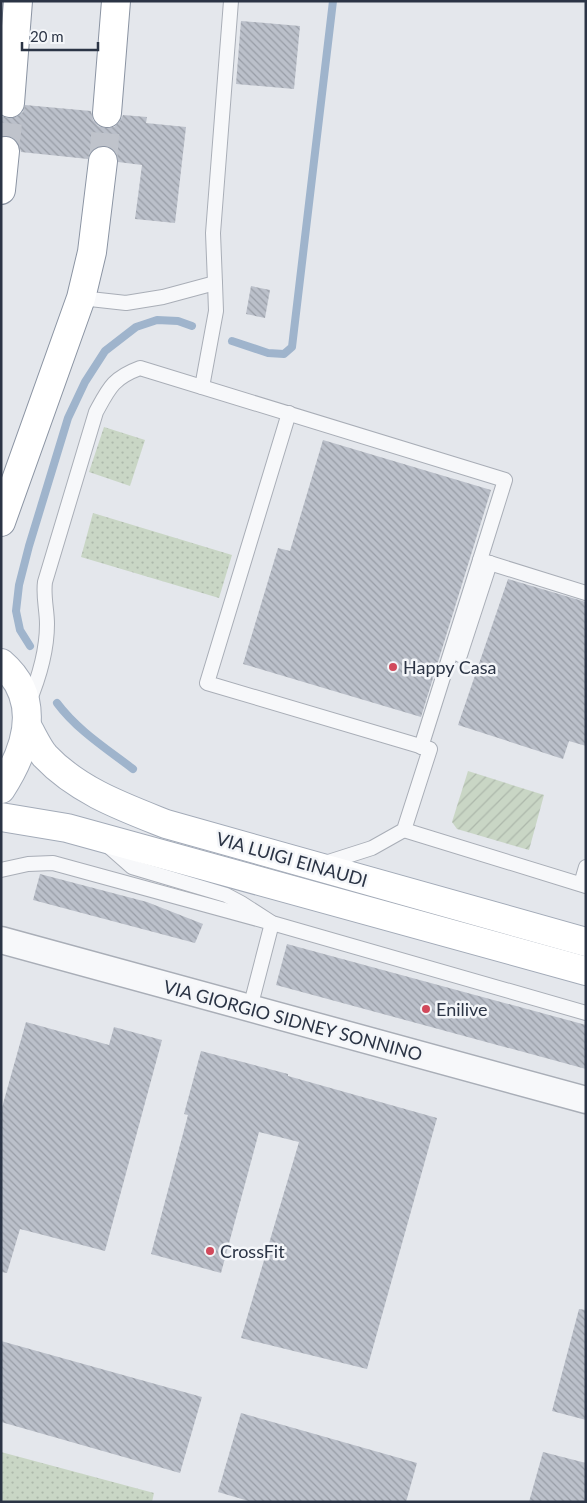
<svg xmlns="http://www.w3.org/2000/svg" width="587" height="1503" viewBox="0 0 587 1503" font-family="Lato,sans-serif">
	<style>
		.grass { fill: url(#grass-dots) }
		.garden { fill: url(#garden-furrows) }
		.lines { fill: none; stroke-linecap: round; stroke-linejoin: round }
		.stream { stroke: #9fb4cc; stroke-width: 8 }
		.building { fill: url(#building-back-hatch) }
		.highway-tunnel { stroke: #bfc3cb; stroke-width: 28; stroke-dasharray: 28 14; stroke-linecap: butt }
		.lane-casing { stroke: #a9aeb7; stroke-width: 16 }
		.street-casing { stroke: #a9aeb7; stroke-width: 29 }
		.primary-casing { stroke: #a3abb8; stroke-width: 30 }
		.highway-casing { stroke: #8b94a3; stroke-width: 30 }
		.lane { stroke: #f7f8fa; stroke-width: 14 }
		.street { stroke: #f7f8fa; stroke-width: 26 }
		.primary { stroke: #fff; stroke-width: 28 }
		.highway { stroke: #fff; stroke-width: 28 }
		.poi-dot { fill: #d1495b; stroke: #f4f6f9; stroke-width: 2 }
		.labels { text-anchor: middle; dominant-baseline: central; stroke-width: 5; stroke-linejoin: round; paint-order: stroke }
		.poi-label { font-size: 18px; fill: #2b3445; stroke: #f4f6f9; text-anchor: start }
		.street-label { font-size: 18px; fill: #2b3445; stroke: #f4f6f9 }
	</style>
	<defs>
		<pattern id="grass-dots" width="8" height="8" patternUnits="userSpaceOnUse" patternTransform="scale(1.25)"><rect width="8" height="8" fill="#c9d6c5"/><path d="M2 2h.1M6 6h.1" fill="none" stroke="#adb8ab" stroke-width="1.8" stroke-linecap="round"/></pattern>
		<pattern id="garden-furrows" width="10" height="10" patternUnits="userSpaceOnUse" patternTransform="scale(1.25)"><rect width="10" height="10" fill="#c9d6c5"/><path d="M-1 1l2-2M0 10L10 0M9 11l2-2" fill="none" stroke="#adb8ab"/></pattern>
		<pattern id="building-back-hatch" width="6" height="6" patternUnits="userSpaceOnUse" patternTransform="scale(1.25)"><rect width="6" height="6" fill="#bbc0ca"/><path d="M-1 5l2 2M0 0l6 6M5-1l2 2" fill="none" stroke="#989da6"/></pattern>
	</defs>
	<rect width="100%" height="100%" fill="#e4e7ec"/>
	<!-- grass -->
	<g class="grass">
		<polygon points="104,427 145,440 130,486 89,472"/>
		<polygon points="93,513 232,555 219,598 81,557"/>
		<polygon points="1,1452 154,1493 152,1502 1,1502"/>
	</g>
	<!-- garden -->
	<polygon class="garden" points="468,771 544,795 529,850 457,829 452,822"/>
	<g class="lines">
		<!-- stream -->
		<g class="stream">
			<polyline points="232,341 268,353 284,354 292,347 333,1"/>
			<polyline points="30,646 20,630 16,611 19,585 29,546 68,418 85,382 105,351 136,327 157,320 178,321 192,326"/>
			<path d="M57,703C77,730 107,749 133,769"/>
		</g>
	</g>
	<!-- building -->
	<g class="building">
		<polygon points="241,21 300,26 294,89 236,84"/>
		<polygon points="25,105 91,111 93,120 98,126 105,128 114,127 120,121 123,115 147,117 146,123 186,127 175,223 135,219 142,165 118,162 117,154 112,148 104,145 96,147 90,152 88,159 21,152 19,145 15,139 7,136 1,136 1,116 8,118 16,117 23,112"/>
		<polygon points="251,286 270,290 265,318 246,314"/>
		<polygon points="323,440 491,490 421,717 243,664 278,548 290,551"/>
		<polygon points="508,579 586,602 586,746 569,741 563,759 458,725"/>
		<polygon points="40,874 147,902 203,924 195,943 33,900"/>
		<polygon points="287,944 586,1025 586,1069 276,985"/>
		<polygon points="26,1022 109,1045 114,1027 162,1040 105,1251 20,1229 7,1273 1,1272 1,1111"/>
		<polygon points="201,1051 288,1074 288,1076 437,1118 367,1369 241,1338 299,1142 259,1132 221,1273 151,1254 188,1115 184,1114"/>
		<polygon points="579,1309 586,1310 586,1420 552,1411"/>
		<polygon points="1,1341 202,1397 180,1473 1,1422"/>
		<polygon points="241,1413 417,1463 406,1502 252,1502 218,1492"/>
		<polygon points="543,1452 586,1463 586,1502 529,1502"/>
	</g>
	<g class="lines">
		<!-- highway-tunnel -->
		<g class="highway-tunnel">
			<polyline points="5,151 10,103"/>
			<polyline points="103,161 107,113"/>
		</g>
		<!-- lane casing -->
		<g class="lane-casing">
			<g id="lane">
				<polyline points="81,298 126,303 163,297 215,283 213,233 231,1"/>
				<polyline points="202,387 216,311 215,283"/>
				<polyline points="289,413 207,683 430,749 404,830 372,848 322,864"/>
				<polyline points="460,655 490,563"/>
				<path d="M28,704C39,678 47,652 47,624C47,610 43,596 45,582L96,412C109,388 113,378 140,368L505,480L480,560L586,593"/>
				<polyline points="421,747 480,560"/>
				<polyline points="404,830 586,886"/>
				<polyline points="107,845 132,867 226,895 241,903 272,923 586,1013"/>
				<polyline points="1,870 28,864 53,863 272,923 250,1008"/>
				<polyline points="581,884 586,867"/>
			</g>
		</g>
		<!-- street casing -->
		<g class="street-casing">
			<polyline id="street" points="1,940 586,1100"/>
		</g>
		<!-- primary casing -->
		<g class="primary-casing">
			<g id="primary">
				<path d="M1,663C43,699 27,749 1,789"/>
				<path d="M27,726C33,736 38,748 45,756C78,791 123,807 166,824L586,942"/>
				<polyline points="1,817 67,828 586,971"/>
			</g>
		</g>
		<!-- highway casing -->
		<g class="highway-casing">
			<g id="highway">
				<polyline points="10,103 18,1"/>
				<polyline points="107,113 116,1"/>
				<polyline points="1,190 5,151"/>
				<polyline points="1,522 81,298 92,252 103,161"/>
			</g>
		</g>
		<!-- lane -->
		<use href="#lane" class="lane"/>
		<!-- street -->
		<use href="#street" class="street"/>
		<!-- primary -->
		<use href="#primary" class="primary"/>
		<!-- highway -->
		<use href="#highway" class="highway"/>
	</g>
	<!-- markers -->
	<g class="poi-dot">
		<circle cx="393" cy="667" r="5"/>
		<circle cx="426" cy="1009" r="5"/>
		<circle cx="210" cy="1251" r="5"/>
	</g>
	<g class="labels">
		<!-- poi labels -->
		<g class="poi-label">
			<text x="403" y="667">Happy Casa</text>
			<text x="436" y="1009">Enilive</text>
			<text x="220" y="1251">CrossFit</text>
		</g>
		<!-- street labels -->
		<g class="street-label">
			<text transform="translate(292 859) rotate(16)">VIA LUIGI EINAUDI</text>
			<text transform="translate(293 1020) rotate(15)">VIA GIORGIO SIDNEY SONNINO</text>
		</g>
	</g>
	<!-- border -->
	<rect width="587" height="1503" fill="none" stroke="#2b3445" stroke-width="5"/>
	<!-- scale -->
	<path d="M22 42v8h76v-8" fill="none" stroke="#2b3445" stroke-width="2.5"/>
	<text x="30" y="42" font-size="15" fill="#2b3445" stroke="#f4f6f9" stroke-width="4" paint-order="stroke">20 m</text>
</svg>
